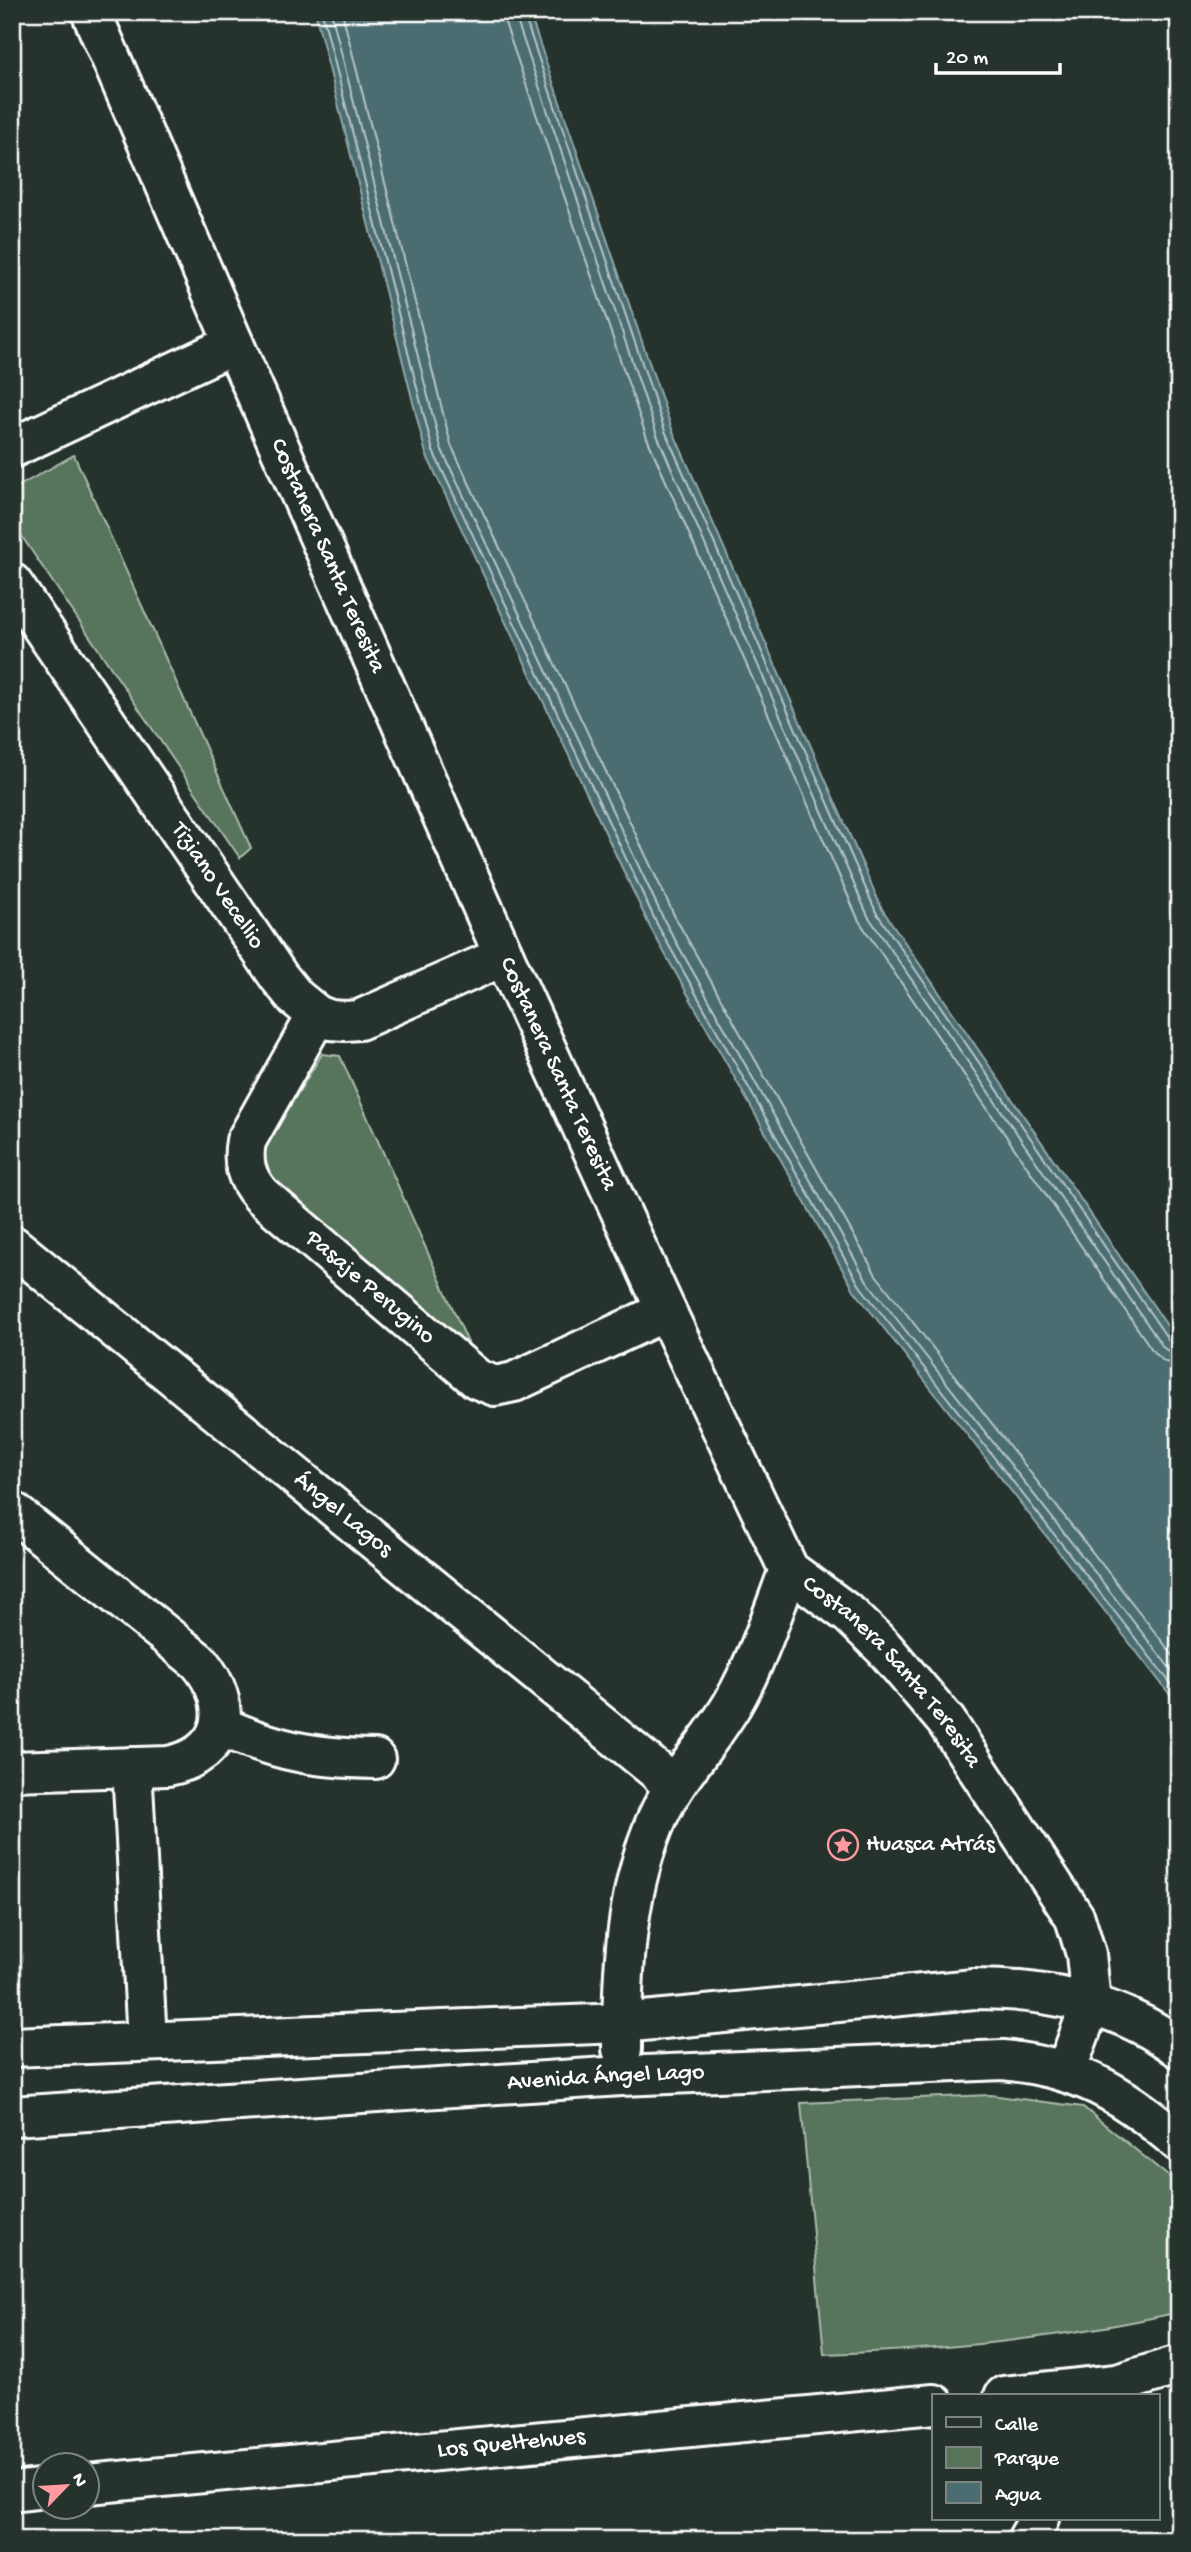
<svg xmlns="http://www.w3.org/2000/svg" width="1191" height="2552" viewBox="0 0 1191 2552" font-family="'Gochi Hand',sans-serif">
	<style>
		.green { fill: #57745b; stroke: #abbaad; stroke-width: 2 }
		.water { fill: #4b6d72; stroke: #93a7aa; stroke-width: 2 }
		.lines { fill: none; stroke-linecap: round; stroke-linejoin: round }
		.shore { stroke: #b7c5c7; stroke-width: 2 }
		.minor-casing { stroke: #fff; stroke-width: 44 }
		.minor { stroke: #26332d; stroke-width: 38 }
		.labels { text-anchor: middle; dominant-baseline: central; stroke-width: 6; stroke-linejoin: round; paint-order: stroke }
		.street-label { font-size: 24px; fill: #fff; stroke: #26332d }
		.poi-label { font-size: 24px; fill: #fff; stroke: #26332d; text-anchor: start }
	</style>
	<rect width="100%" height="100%" fill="#26332d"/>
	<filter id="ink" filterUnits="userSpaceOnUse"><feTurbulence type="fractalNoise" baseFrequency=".0143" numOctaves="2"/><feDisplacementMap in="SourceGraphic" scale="14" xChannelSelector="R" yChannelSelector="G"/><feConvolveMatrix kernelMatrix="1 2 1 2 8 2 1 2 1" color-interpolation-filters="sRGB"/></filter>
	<g filter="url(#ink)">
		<!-- green -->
		<g class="green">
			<polygon points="74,455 251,848 240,858 12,522 12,490"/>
			<polygon points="322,1054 340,1056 470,1347 463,1351 272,1181 264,1164 265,1147"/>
			<path d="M990,2095L1083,2107L1179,2185V2312C1062,2339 943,2350 824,2354L801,2103Z"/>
		</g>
		<!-- water -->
		<polygon class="water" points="315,12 529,12 672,429 882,909 1179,1343 1179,1706 854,1290 651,929 426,454"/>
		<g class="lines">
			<!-- shore -->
			<g class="shore">
				<polyline points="322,12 433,451 658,926 860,1286 1179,1694"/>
				<polyline points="331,12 441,448 665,922 867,1281 1179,1680"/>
				<polyline points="342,12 451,445 675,917 876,1275 1179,1663"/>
				<polyline points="503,12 505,23 647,438 859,921 1155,1354 1165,1362 1179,1365"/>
				<polyline points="514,12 657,435 868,916 1163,1347 1170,1353 1179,1354"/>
				<polyline points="523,12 665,431 876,912 1170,1342 1179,1346"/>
			</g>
			<!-- minor casing -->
			<g class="minor-casing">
				<g id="minor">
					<path id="s1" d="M91,12L234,344L504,956L666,1311L789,1570L850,1615L884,1648L946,1721L1075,1918L1086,1954L1091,2003L1066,2071"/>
					<polyline points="12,448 234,344"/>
					<path id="s2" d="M12,583L279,977L296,998L317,1015L330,1020L345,1021L359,1020L375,1013L504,956"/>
					<path id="s3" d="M317,1015L246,1141C242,1163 246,1178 261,1195L477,1379L495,1386L514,1382L666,1311"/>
					<path id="s4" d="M12,1245L656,1770L673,1787"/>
					<path d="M12,1511L199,1662C235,1705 227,1754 168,1766L12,1771"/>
					<path d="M220,1726C278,1751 312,1758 375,1759"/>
					<polyline points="132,1767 147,2041"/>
					<path d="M12,2047L622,2023L974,1989C1047,1989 1119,2003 1179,2048"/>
					<path d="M622,2049C622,1974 625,1899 653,1828C671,1781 708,1746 733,1703C757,1661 772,1615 789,1570"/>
					<path id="s5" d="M12,2116L621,2076L1003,2060C1080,2068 1121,2092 1179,2142"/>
					<polyline points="1004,2396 1117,2384 1179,2365"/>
					<path id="s6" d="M88,2484L934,2404"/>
					<polyline points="12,2492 46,2488"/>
					<polyline points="1027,2540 1039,2519"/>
				</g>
			</g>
			<!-- minor -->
			<use href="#minor" class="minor"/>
		</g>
	</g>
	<!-- icons -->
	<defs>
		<g id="sight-ring" transform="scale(1.575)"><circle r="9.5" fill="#26332d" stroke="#ff9aa2" stroke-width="1.5"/><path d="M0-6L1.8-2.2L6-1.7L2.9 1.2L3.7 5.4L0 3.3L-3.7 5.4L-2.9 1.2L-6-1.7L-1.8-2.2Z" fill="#ff9aa2"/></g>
	</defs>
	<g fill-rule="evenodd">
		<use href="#sight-ring" x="843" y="1845"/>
	</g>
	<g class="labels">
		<!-- street labels -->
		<g class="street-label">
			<text stroke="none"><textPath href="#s1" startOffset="593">Costanera Santa Teresita</textPath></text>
			<text stroke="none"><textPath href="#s2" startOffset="366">Tiziano Vecellio</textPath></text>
			<text stroke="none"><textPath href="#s1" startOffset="1160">Costanera Santa Teresita</textPath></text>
			<text stroke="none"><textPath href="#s3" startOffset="346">Pasaje Perugino</textPath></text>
			<text stroke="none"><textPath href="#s4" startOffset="427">Ángel Lagos</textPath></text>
			<text stroke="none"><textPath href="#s1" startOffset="1853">Costanera Santa Teresita</textPath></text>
			<text stroke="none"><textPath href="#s5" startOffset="595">Avenida Ángel Lago</textPath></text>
			<text stroke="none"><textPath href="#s6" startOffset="425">Los Queltehues</textPath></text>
		</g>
		<!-- poi labels -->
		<g class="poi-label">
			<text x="866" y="1845">Huasca Atrás</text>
		</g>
	</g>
	<!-- margin -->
	<rect width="1191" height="2552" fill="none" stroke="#26332d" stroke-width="42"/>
	<rect x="21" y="21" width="1149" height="2510" fill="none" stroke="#fff" stroke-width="2.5" filter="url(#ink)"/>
	<!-- legend -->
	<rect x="932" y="2394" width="228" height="126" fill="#26332d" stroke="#7d8581" stroke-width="2"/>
	<rect x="946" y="2417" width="35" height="10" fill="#26332d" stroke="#7d8581" stroke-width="2"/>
	<text x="995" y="2430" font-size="21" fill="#ffffff">Calle</text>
	<rect x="946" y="2447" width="35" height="21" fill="#57745b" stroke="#7d8581" stroke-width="2"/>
	<text x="995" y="2464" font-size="21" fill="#ffffff">Parque</text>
	<rect x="946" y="2482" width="35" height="21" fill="#4b6d72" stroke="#7d8581" stroke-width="2"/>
	<text x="995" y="2500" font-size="21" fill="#ffffff">Agua</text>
	<!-- north arrow -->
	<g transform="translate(66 2486) rotate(65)"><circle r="33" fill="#26332d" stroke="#7d8581" stroke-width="2"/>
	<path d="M0-5L12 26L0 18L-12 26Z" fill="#ff9aa2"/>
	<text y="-10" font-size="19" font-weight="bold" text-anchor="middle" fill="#ffffff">N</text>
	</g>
	<!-- scale -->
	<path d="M936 63v10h124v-10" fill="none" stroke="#ffffff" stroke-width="3.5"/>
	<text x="946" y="63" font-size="21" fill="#ffffff" stroke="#26332d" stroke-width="5" paint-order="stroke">20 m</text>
</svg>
